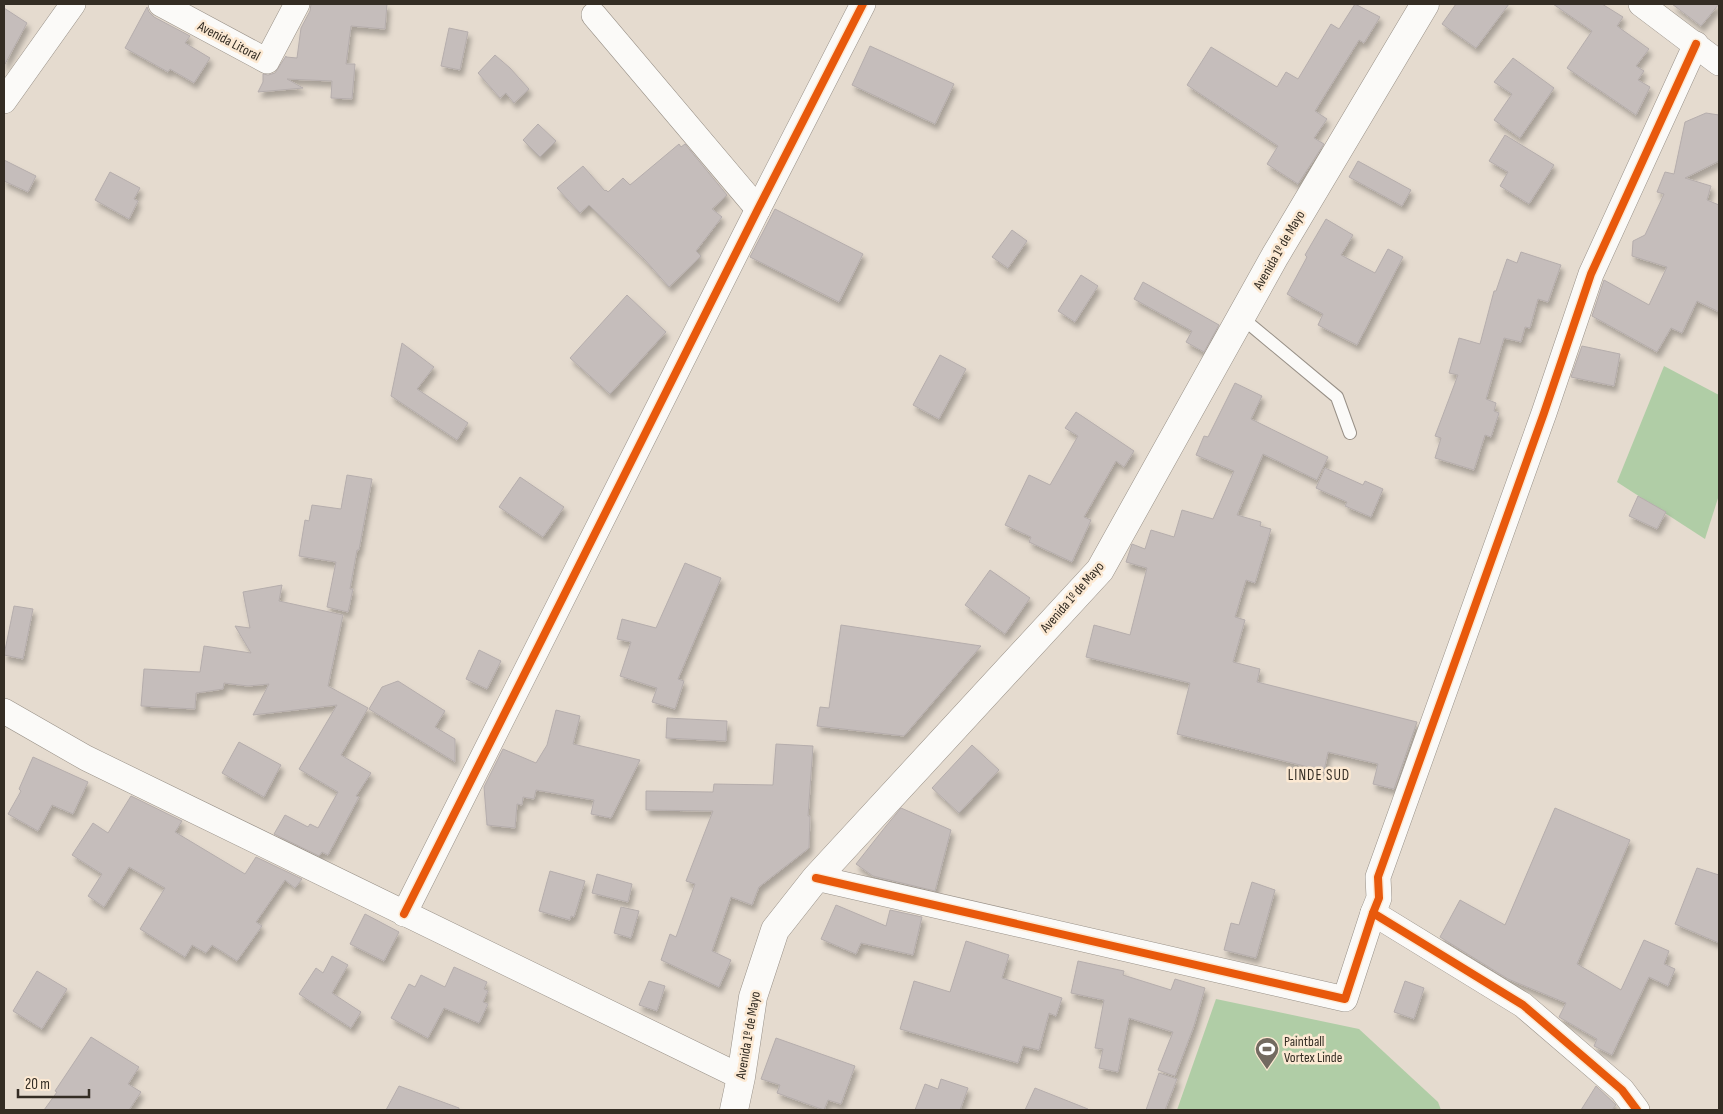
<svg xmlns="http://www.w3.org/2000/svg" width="1723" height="1114" viewBox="0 0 1723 1114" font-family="'Sofia Sans Condensed',sans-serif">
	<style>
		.green { fill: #b0cda6 }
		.building { fill: #c5bdbb; stroke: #b5adac; filter: url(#shadow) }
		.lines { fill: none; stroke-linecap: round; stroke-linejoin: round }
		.service-casing { stroke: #989087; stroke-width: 14 }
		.minor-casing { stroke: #989087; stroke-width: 26 }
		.secondary-casing { stroke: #989087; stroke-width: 29 }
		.service { stroke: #fbfaf8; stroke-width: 12 }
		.minor { stroke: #fbfaf8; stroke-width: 25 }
		.secondary { stroke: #fbfaf8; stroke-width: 28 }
		.cycleway-casing { stroke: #fce9d3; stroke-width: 11 }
		.cycleway { stroke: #e8590c; stroke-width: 8 }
		.labels { text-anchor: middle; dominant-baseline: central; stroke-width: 5; stroke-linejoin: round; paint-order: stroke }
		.street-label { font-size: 14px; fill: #342d24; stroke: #fce9d3 }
		.poi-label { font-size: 14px; fill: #342d24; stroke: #fce9d3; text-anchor: start }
		.neighbourhood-label { font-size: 15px; letter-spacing: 1px; fill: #342d24; stroke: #fce9d3 }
	</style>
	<defs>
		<filter id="shadow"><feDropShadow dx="3" dy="5.5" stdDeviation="2.5" flood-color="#0004"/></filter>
	</defs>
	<rect width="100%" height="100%" fill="#e5dbcf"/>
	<!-- green -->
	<g class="green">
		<polygon points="1664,366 1719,395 1719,495 1705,539 1617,482"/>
		<polygon points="1216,999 1359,1029 1438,1102 1441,1110 1177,1110"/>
	</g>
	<!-- building -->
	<g class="building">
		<polygon points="311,4 387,4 385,29 351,26 346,64 355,64 352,99 331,98 332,81 287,79 303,88 258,92 263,82 263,74 268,75 275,73 286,56 286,57 297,58 301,28 310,11"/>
		<polygon points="1355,4 1380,17 1364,43 1359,40 1315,111 1327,119 1314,138 1324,144 1298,184 1267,164 1278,146 1187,85 1211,47 1277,87 1286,72 1298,79 1331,24 1339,29"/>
		<polygon points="1456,4 1509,4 1476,48 1442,24"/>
		<polygon points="1553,4 1602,4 1623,17 1617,26 1649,49 1636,66 1644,71 1638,80 1650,87 1636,115 1567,68 1592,31"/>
		<polygon points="1672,4 1719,4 1701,26"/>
		<polygon points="147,7 149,12 154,17 190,36 185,43 210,58 194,83 170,69 168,72 125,48"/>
		<polygon points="4,8 27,23 4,66"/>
		<polygon points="449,28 468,32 460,70 441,66"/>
		<polygon points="870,46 954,84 935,124 852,85"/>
		<polygon points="495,55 510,68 529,89 514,103 506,93 500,98 478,73"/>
		<polygon points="1513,58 1554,88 1520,138 1494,120 1512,94 1494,82"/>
		<polygon points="1706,113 1719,115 1719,161 1685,178 1711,186 1707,200 1719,205 1719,312 1697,301 1682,333 1671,328 1657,352 1592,316 1604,280 1649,305 1667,267 1632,256 1633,241 1645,235 1664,194 1657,192 1665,172 1674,174 1685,122"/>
		<polygon points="538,124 556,141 540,157 523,140"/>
		<polygon points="1505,135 1554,165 1529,204 1500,186 1508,172 1489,161"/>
		<polygon points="679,144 681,147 685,144 727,195 712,209 722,217 696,251 701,256 669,287 645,260 589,205 580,213 557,188 583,166 605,191 606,190 608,192 623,178 630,185"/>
		<polygon points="4,160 36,176 28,192 4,181"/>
		<polygon points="1358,161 1411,190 1402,206 1349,177"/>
		<polygon points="110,172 140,188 134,199 138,201 129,219 95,200"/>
		<polygon points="775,209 863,254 839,302 750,257"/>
		<polygon points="1326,219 1353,235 1341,255 1375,273 1388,249 1403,257 1357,345 1318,325 1323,314 1287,294 1307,257 1305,255"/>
		<polygon points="1012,230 1027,241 1008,268 992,257"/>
		<polygon points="1521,252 1561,265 1548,302 1538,299 1530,328 1525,327 1521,342 1504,338 1486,399 1496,403 1494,411 1499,413 1491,437 1485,435 1474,470 1435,458 1441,438 1435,436 1458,375 1449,373 1459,338 1480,344 1494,291 1496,291 1507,259 1517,263"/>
		<polygon points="1081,275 1098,286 1075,322 1058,311"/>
		<polygon points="1143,282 1219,325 1204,352 1186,342 1192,331 1134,299"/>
		<polygon points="627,295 666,332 610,394 570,358"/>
		<polygon points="402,343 434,367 417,389 468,423 457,440 391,396"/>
		<polygon points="1582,346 1620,354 1614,386 1571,377"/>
		<polygon points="940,355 966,369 939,419 913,405"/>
		<polygon points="1235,383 1262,396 1251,419 1328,457 1317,480 1263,454 1237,515 1261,522 1260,526 1271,529 1255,583 1246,580 1235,617 1245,620 1233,662 1260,669 1257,682 1417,722 1394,789 1373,784 1378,764 1328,752 1324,771 1177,734 1190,683 1086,657 1094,625 1130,635 1147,568 1126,562 1132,544 1145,549 1151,530 1174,537 1182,510 1213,519 1234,471 1196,455 1204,436 1208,437"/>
		<polygon points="1076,412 1134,451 1124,467 1116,461 1084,517 1091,520 1072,562 1029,542 1031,537 1005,525 1029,475 1050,485 1078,436 1065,428"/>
		<polygon points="1325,468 1363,485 1365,481 1383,489 1371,517 1345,506 1347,502 1316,488"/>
		<polygon points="347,475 372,479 359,550 357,550 350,589 353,589 348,612 327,607 336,562 299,556 305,520 309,521 312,505 341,509"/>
		<polygon points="520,477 564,507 543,537 499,507"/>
		<polygon points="1638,496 1666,512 1657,529 1629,516"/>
		<polygon points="685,563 721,578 678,679 684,681 675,709 652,702 657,688 620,676 631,642 617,639 622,619 656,628"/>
		<polygon points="990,570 1030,598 1005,634 965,605"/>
		<polygon points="282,585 279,601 343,615 328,686 368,708 341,755 371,773 356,796 359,797 328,855 322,852 319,856 274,834 285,815 308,827 310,824 318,828 338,792 299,769 337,705 253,715 269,684 248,686 224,683 223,689 196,693 195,709 141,706 144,669 200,672 204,646 251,653 235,626 250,628 243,592"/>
		<polygon points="14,606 33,609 23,659 4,655"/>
		<polygon points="841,625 981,646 904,736 817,726 820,707 829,708"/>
		<polygon points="479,650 501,661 487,689 466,679"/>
		<polygon points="398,681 445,711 435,727 455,739 455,762 369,709 382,687"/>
		<polygon points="556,710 580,716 573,744 640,760 611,818 591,814 594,800 536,790 534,799 523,797 522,805 517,804 515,828 487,825 484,787 503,749 536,763 547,745"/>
		<polygon points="667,718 727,721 726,741 666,738"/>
		<polygon points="239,742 281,765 264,797 222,773"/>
		<polygon points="776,744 813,746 808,816 810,816 809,848 759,887 752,905 731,897 712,951 731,960 719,987 661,960 670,934 676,937 695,884 686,881 713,811 646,810 646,791 713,792 714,784 773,785"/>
		<polygon points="972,745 999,770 959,813 932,788"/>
		<polygon points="33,757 88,782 73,814 52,805 38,831 8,814 21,791 19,789"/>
		<polygon points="131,796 182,821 175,832 245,874 256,857 302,879 295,888 285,880 256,922 262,926 237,961 212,945 206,953 192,945 185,957 140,929 165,888 129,867 104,907 88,896 102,874 72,855 93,823 108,833"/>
		<polygon points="901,808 951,830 935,891 873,876 856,864 886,826"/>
		<polygon points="1555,808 1630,840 1577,964 1621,990 1644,940 1669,951 1664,964 1675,969 1668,986 1649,977 1612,1055 1594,1046 1597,1039 1559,1017 1566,1003 1508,979 1440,937 1460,900 1505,925"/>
		<polygon points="1697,868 1719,875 1719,943 1675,924"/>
		<polygon points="550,871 585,881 574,917 571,916 570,920 539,911"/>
		<polygon points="597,874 632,884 628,902 592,893"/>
		<polygon points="1252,882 1275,890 1256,958 1224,950 1231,923 1239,925"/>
		<polygon points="836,905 886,926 890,910 922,917 913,955 861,943 856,954 821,939"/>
		<polygon points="621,907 639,911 631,938 614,933"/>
		<polygon points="365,914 399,932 384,961 350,944"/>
		<polygon points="966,941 1009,955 1002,978 1062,998 1056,1016 1049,1013 1039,1050 1023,1046 1018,1063 900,1029 914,981 950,992"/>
		<polygon points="332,956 348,965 332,993 361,1012 351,1028 299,994 316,968 323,973"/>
		<polygon points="1078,961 1124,971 1123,975 1171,990 1175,979 1205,988 1194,1026 1175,1076 1158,1070 1173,1032 1129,1018 1118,1072 1099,1068 1103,1049 1095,1048 1104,1000 1071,993"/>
		<polygon points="454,967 487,982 484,989 488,991 483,1002 488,1004 479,1023 444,1008 428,1038 391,1018 409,984 415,987 421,975 445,987"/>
		<polygon points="37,971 67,989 42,1029 13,1011"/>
		<polygon points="649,981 665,986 657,1011 639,1005"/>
		<polygon points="1405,981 1424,988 1414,1019 1394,1012"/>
		<polygon points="91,1037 139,1067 128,1084 141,1092 129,1110 44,1110 57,1092 55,1091"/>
		<polygon points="776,1038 855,1066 841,1104 828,1100 824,1110 777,1093 780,1085 761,1079"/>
		<polygon points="1159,1073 1177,1079 1165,1110 1146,1110"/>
		<polygon points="941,1079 968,1088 960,1110 915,1110 925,1084 938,1089"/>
		<polygon points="399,1086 459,1108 459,1110 386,1110"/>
		<polygon points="1596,1086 1616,1105 1612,1110 1581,1110"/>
		<polygon points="1035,1088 1088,1109 1088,1110 1025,1110"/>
	</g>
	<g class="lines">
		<!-- service casing -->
		<g class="service-casing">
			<polyline id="service" points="1241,317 1337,397 1350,433"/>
		</g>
		<!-- minor casing -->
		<g class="minor-casing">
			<g id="minor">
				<polyline points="161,4 267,61 297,4"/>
				<polyline points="1641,4 1719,63"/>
				<polyline points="594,15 758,209"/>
				<polyline points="4,101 73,4"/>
				<polyline points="4,711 86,758 741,1077"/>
				<polyline points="816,878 1345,999 1373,913 1523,1005 1622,1090 1637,1110"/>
				<polyline points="1373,913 1379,898 1378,877 1544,413 1591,274 1696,44"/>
				<polyline points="404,914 758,209 863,4"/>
			</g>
		</g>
		<!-- secondary casing -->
		<g class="secondary-casing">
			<polyline id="secondary" points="734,1110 741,1077 753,997 775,930 816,878 1100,570 1275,256 1425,4"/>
		</g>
		<!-- service -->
		<use href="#service" class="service"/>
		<!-- minor -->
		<use href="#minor" class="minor"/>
		<!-- secondary -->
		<use href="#secondary" class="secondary"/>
		<!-- cycleway casing -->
		<g class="cycleway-casing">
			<g id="cycleway">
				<polyline points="816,878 1345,999 1373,913 1523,1005 1622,1090 1637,1110"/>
				<polyline points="1373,913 1379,898 1378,877 1544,413 1591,274 1696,44"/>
				<polyline points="404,914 758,209 863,4"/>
			</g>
		</g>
		<!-- cycleway -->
		<use href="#cycleway" class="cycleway"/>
	</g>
	<!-- icons -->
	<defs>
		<g id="stadium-pin" transform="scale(1.25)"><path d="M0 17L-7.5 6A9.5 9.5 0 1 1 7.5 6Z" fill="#726a60" stroke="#fce9d3"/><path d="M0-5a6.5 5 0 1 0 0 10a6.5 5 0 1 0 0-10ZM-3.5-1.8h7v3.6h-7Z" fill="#fff"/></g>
	</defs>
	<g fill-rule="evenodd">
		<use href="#stadium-pin" x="1267" y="1049"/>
	</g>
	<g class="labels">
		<!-- street labels -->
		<g class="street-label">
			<text transform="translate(229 41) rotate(28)">Avenida Litoral</text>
			<text transform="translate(1279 250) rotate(-60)">Avenida 1º de Mayo</text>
			<text transform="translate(1072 597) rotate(-49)">Avenida 1º de Mayo</text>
			<text transform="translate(748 1035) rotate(-80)">Avenida 1º de Mayo</text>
		</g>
		<!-- poi labels -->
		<g class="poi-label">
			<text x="1284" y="1041">Paintball<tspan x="1284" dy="16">Vortex Linde</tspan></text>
		</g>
		<!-- neighbourhood labels -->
		<g class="neighbourhood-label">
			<text x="1319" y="775">LINDE SUD</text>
		</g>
	</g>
	<!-- border -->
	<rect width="1723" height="1114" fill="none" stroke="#342d24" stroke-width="10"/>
	<!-- scale -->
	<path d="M18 1089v8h71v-8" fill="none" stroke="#342d24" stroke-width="2.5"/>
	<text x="25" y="1089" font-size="15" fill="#342d24" stroke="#fce9d3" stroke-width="4" paint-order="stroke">20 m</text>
</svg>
